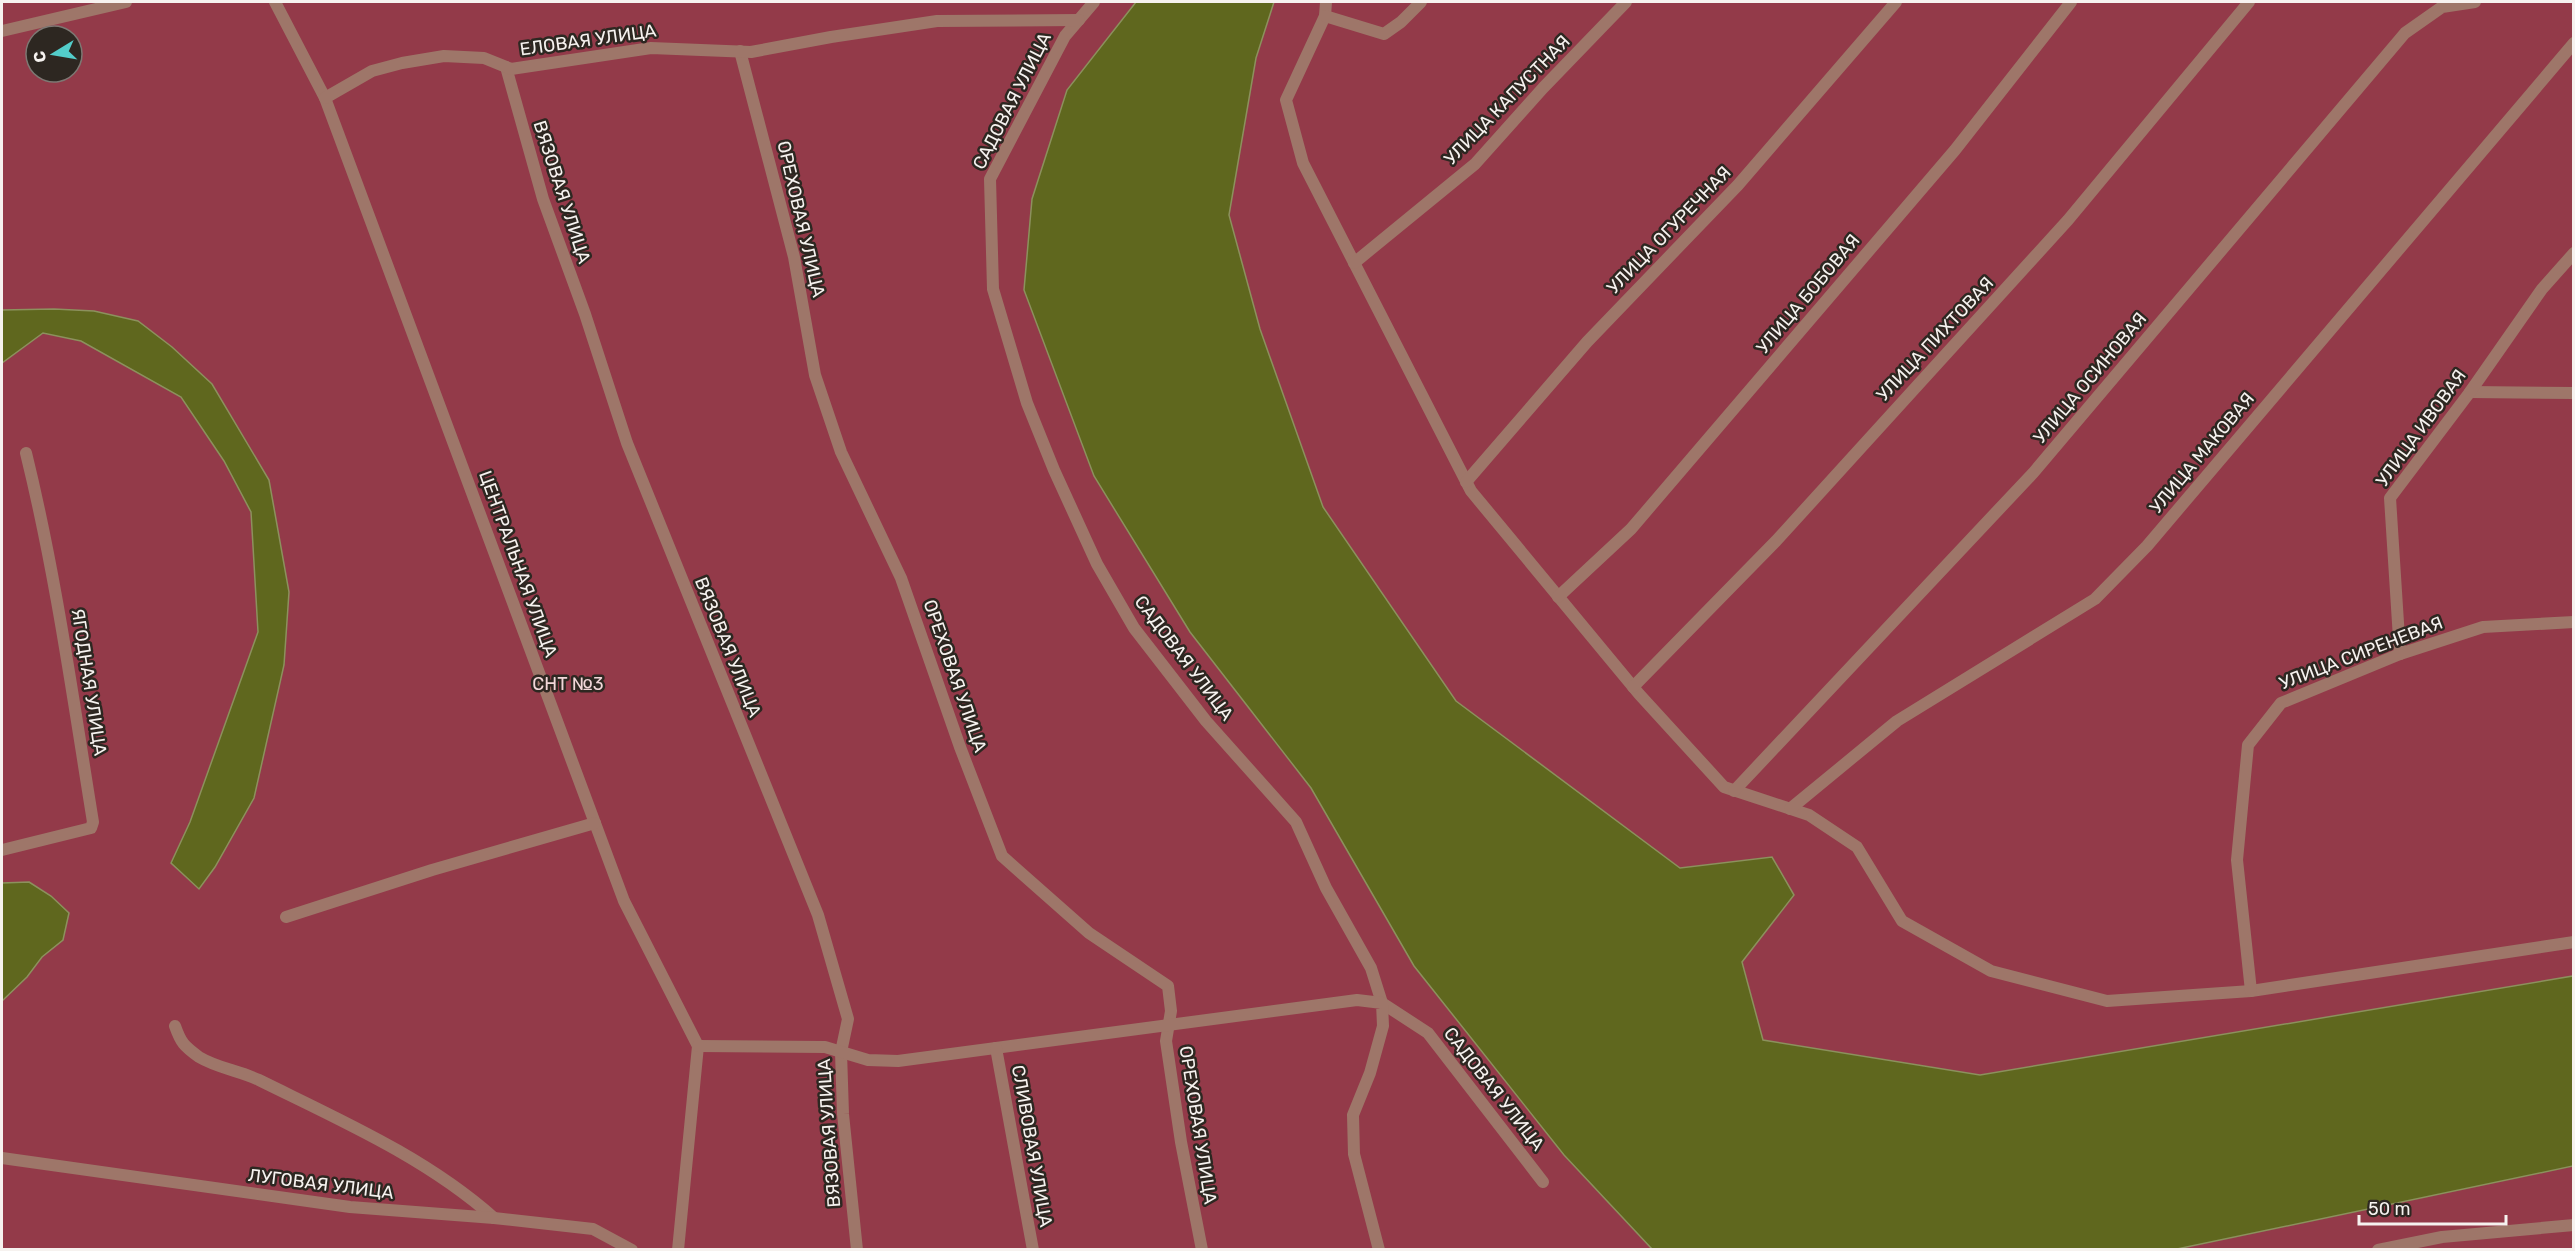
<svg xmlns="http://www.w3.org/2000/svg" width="2575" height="1251" viewBox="0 0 2575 1251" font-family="Rubik,sans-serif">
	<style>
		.green { fill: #933a49; fill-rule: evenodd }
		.water { fill: #5f671e; stroke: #8c915d; stroke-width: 1.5 }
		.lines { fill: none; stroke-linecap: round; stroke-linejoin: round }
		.minor { stroke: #9e7669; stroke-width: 12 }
		.labels { text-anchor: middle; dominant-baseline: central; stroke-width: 5; stroke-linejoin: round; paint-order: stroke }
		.street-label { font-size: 18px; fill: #f6f2ef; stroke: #2d2721 }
		.park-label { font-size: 18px; fill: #f2d7d9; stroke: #2d2721 }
	</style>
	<rect width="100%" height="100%" fill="#37312b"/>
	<!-- green -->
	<g class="green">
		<path d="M2,2H1136L1067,90L1094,476L1190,632L1311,788L1564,1155L1652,1249L2,1250ZM36,36H72V72H36Z"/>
		<polygon points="1274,2 2573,2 2573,976 1980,1075 1763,1040 1742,961 1794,895 1772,857 1680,868 1456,701 1323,507 1260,329 1229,215 1256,58"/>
		<polygon points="2573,1166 2573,1249 2177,1249"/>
	</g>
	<!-- water -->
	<g class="water">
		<polygon points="1136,2 1274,2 1256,58 1229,215 1260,329 1323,507 1456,701 1680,868 1772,857 1794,895 1742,962 1763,1040 1980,1075 2573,976 2573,1166 2177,1249 1652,1249 1564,1155 1414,966 1311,788 1190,632 1094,476 1024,290 1032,199 1067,90"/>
		<polygon points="54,309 94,311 138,321 172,347 212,384 269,480 289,592 284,665 254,798 215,867 199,889 171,863 190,822 258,632 251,512 224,461 181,397 81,341 43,333 2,363 2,310"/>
		<polygon points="29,882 51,896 69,913 63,940 42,957 27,977 2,1001 2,883"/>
	</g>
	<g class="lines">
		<!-- minor -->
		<g class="minor">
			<polyline points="275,2 325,98 624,901 698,1046 678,1250"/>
			<polyline points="1094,2 1065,36 990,179 993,289 1027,403 1054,470 1097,564 1134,628 1206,721 1296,822 1326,888 1371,968 1382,1003 1428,1033 1543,1182"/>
			<polyline points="1326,2 1325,16 1286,100 1303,163 1471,491 1639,694 1724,787 1809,815 1857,847 1902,921 1991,971 2107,1001 2251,991 2574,942"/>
			<polyline points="1325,16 1384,34 1401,22 1421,2"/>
			<polyline points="2,31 126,2"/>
			<polyline points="740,51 794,257 815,375 841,452 901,578 960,747 1002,856 1089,933 1168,986 1171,1011 1166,1041 1181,1142 1202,1250"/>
			<polyline points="506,67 543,199 585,314 627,443 818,915 848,1019 841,1052 843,1114 857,1250"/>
			<polyline points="325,98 372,71 402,63 444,56 484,58 511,69 651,48 751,52 831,37 937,21 1079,20"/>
			<polyline points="1354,263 1475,164 1543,88 1626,2"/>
			<polyline points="2470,392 2574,393"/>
			<polyline points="1466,482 1587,342 1738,185 1896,2"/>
			<polyline points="1558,597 1631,529 1955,150 2071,2"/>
			<polyline points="2400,654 2390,498 2470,392 2542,289 2574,253"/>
			<polyline points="1633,687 1776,541 2068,220 2249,2"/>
			<polyline points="1734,791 2034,472 2405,33 2442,7 2475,2"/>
			<polyline points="1790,809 1897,721 2095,599 2147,546 2574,43"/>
			<path d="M2,850L91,828L93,822C73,699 56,575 26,453"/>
			<polyline points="286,917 432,870 595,823"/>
			<polyline points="2251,991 2237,860 2248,745 2281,703 2400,654 2483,627 2574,622"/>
			<path d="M175,1026C181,1043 184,1046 199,1057C217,1068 240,1071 259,1080C340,1120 427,1158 494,1218"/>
			<polyline points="698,1046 825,1047 868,1060 898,1061 1357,1000 1382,1003 1383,1026 1370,1073 1353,1115 1354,1154 1379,1250"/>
			<polyline points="996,1048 1033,1250"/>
			<polyline points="2,1158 350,1207 494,1218 593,1229 632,1250"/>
			<polyline points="2378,1250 2442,1237 2574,1225"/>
		</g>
	</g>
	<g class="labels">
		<!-- street labels -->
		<g class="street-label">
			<text transform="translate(588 40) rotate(-8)">ЕЛОВАЯ УЛИЦА</text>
			<text transform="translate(1507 100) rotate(-46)">УЛИЦА КАПУСТНАЯ</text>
			<text transform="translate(1012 101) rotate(-63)">САДОВАЯ УЛИЦА</text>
			<text transform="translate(562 192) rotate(72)">ВЯЗОВАЯ УЛИЦА</text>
			<text transform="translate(801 219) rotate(77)">ОРЕХОВАЯ УЛИЦА</text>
			<text transform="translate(1669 230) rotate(-46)">УЛИЦА ОГУРЕЧНАЯ</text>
			<text transform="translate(1808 294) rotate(-50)">УЛИЦА БОБОВАЯ</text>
			<text transform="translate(1935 339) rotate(-47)">УЛИЦА ПИХТОВАЯ</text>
			<text transform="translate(2090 378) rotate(-50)">УЛИЦА ОСИНОВАЯ</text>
			<text transform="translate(2421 428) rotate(-54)">УЛИЦА ИВОВАЯ</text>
			<text transform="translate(2202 453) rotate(-50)">УЛИЦА МАКОВАЯ</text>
			<text transform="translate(518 564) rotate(70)">ЦЕНТРАЛЬНАЯ УЛИЦА</text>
			<text transform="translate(728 647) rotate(68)">ВЯЗОВАЯ УЛИЦА</text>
			<text transform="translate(2361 653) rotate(-21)">УЛИЦА СИРЕНЕВАЯ</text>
			<text transform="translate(1184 658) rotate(53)">САДОВАЯ УЛИЦА</text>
			<text transform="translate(955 676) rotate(71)">ОРЕХОВАЯ УЛИЦА</text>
			<text transform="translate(89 682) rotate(81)">ЯГОДНАЯ УЛИЦА</text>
			<text transform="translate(1494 1089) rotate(52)">САДОВАЯ УЛИЦА</text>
			<text transform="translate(1198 1125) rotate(81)">ОРЕХОВАЯ УЛИЦА</text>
			<text transform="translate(829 1133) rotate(-94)">ВЯЗОВАЯ УЛИЦА</text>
			<text transform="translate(1032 1146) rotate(80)">СЛИВОВАЯ УЛИЦА</text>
			<text transform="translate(321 1184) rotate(7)">ЛУГОВАЯ УЛИЦА</text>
		</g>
		<!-- park labels -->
		<g class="park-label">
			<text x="568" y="684">СНТ №3</text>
		</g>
	</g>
	<!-- border -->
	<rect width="2575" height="1251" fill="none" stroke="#f6f2ef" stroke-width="6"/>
	<!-- north arrow -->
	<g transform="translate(54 54) rotate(259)"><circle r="28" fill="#2d2721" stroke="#7d7873" stroke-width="1.5"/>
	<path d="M0-4.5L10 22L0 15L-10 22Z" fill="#53cdca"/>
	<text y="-9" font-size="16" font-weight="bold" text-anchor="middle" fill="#f6f2ef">С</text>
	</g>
	<!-- scale -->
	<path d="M2359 1215v9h147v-9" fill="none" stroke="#f6f2ef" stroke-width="3"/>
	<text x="2368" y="1215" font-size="18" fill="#f6f2ef" stroke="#2d2721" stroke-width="4.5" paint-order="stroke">50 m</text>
</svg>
